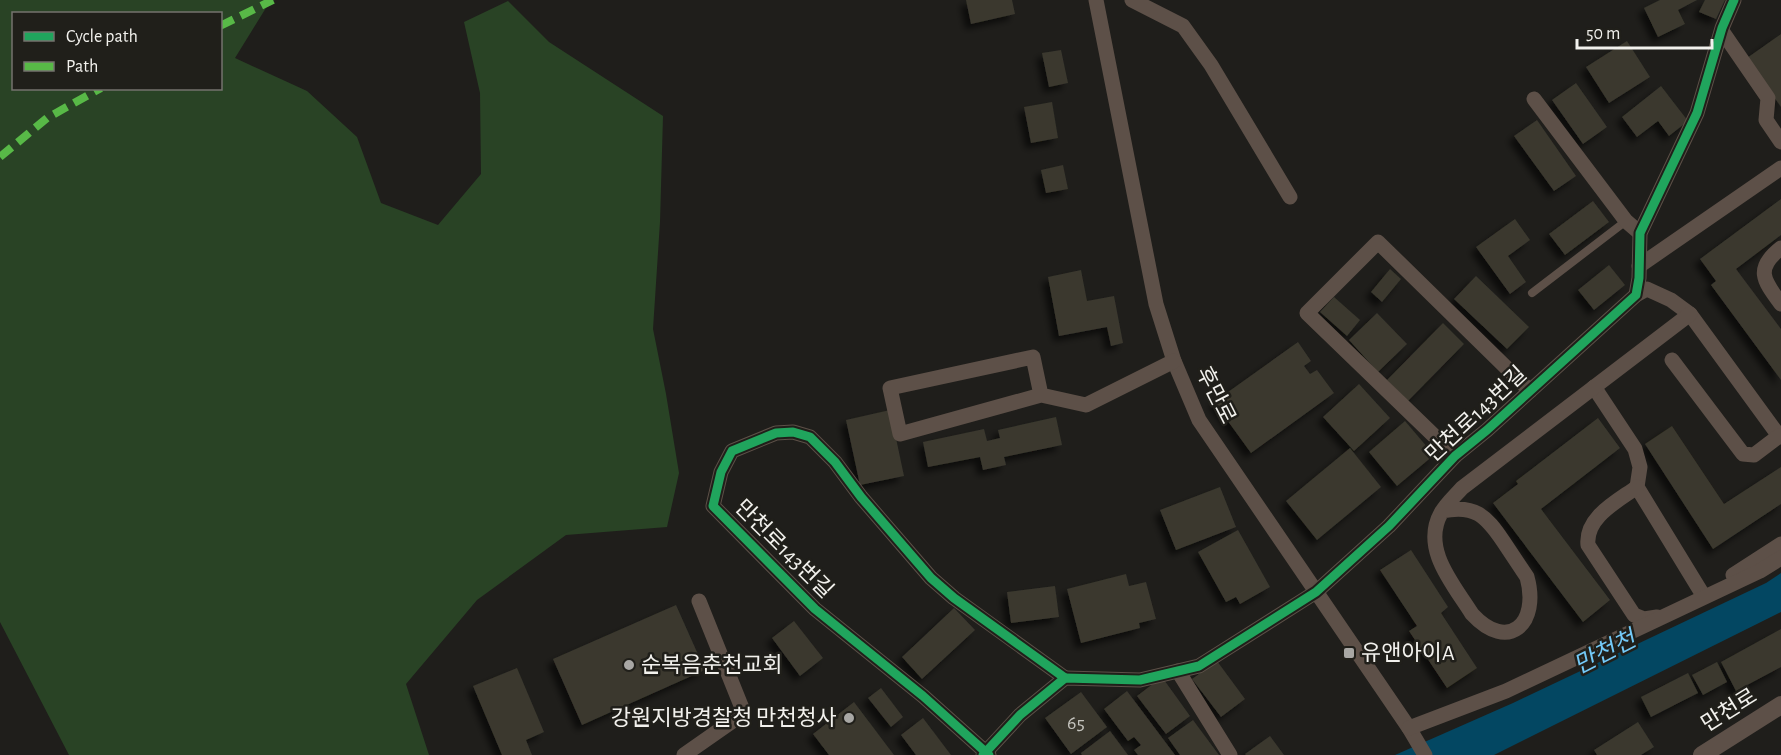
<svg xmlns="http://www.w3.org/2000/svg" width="1781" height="755" viewBox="0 0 1781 755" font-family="'Alegreya Sans','Noto Sans KR',sans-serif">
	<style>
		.green { fill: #294325; fill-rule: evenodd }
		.water { fill: #034762 }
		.building { fill: #3a382e; filter: url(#shadow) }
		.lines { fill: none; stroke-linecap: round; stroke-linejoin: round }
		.service { stroke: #5d5048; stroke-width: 8 }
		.minor { stroke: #5d5048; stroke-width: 15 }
		.tertiary { stroke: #5d5048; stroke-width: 18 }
		.quiet { stroke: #58b947; stroke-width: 8; stroke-dasharray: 15 8; stroke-linecap: butt }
		.cycleway-casing { stroke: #201f1a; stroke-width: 13 }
		.cycleway { stroke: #20a55d; stroke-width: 9 }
		.poi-dot { fill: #a8a7a4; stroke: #201f1a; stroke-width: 2 }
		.labels { text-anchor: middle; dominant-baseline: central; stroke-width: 5; stroke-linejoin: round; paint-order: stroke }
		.number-label { font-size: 20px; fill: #c4c3bd }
		.street-label { font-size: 22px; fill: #f2f1ed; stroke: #201f1a }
		.poi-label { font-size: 22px; fill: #f2f1ed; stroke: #201f1a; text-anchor: start }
		.water-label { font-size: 24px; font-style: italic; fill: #74caf8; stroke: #201f1a }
	</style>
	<defs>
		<filter id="shadow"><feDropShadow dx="-5.5" dy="5.5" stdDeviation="3" flood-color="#0009"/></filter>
	</defs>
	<rect width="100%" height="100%" fill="#1f1e1b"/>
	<!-- green -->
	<path class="green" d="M0,0H275L269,3L235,58L307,91L357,137L381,203L438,225L481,174L480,93L464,22L508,1L549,42L663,116L660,222L653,329L666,394L679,473L667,527L566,535L477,600L406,684L429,755H69L0,622ZM14,14H220V88H14Z"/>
	<!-- water -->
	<polygon class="water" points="1781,573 1781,612 1494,755 1395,755 1513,703 1766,583"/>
	<!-- building -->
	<g class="building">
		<polygon points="966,0 1012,0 1015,14 971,24"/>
		<polygon points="1660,0 1697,0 1678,10 1685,24 1658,37 1644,8"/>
		<polygon points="1705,0 1725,0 1716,19 1699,12"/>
		<polygon points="1781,34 1781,107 1747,58"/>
		<polygon points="1627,41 1650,77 1609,103 1586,67"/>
		<polygon points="1061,50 1068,83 1049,87 1042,53"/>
		<polygon points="1576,83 1607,127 1583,144 1552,100"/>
		<polygon points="1661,86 1688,121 1669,136 1658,121 1637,137 1622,117"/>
		<polygon points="1052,102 1058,138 1031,143 1024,107"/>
		<polygon points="1537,120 1576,176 1554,191 1514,136"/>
		<polygon points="1063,165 1068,189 1046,193 1041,170"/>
		<polygon points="1781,199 1781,235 1736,269 1781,329 1781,380 1711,285 1716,281 1700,259"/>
		<polygon points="1593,201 1609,222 1565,255 1549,234"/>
		<polygon points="1515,219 1530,240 1508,256 1526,282 1510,294 1476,247"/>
		<polygon points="1609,265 1625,285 1594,310 1578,290"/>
		<polygon points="1390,269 1401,279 1382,302 1371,292"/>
		<polygon points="1081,270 1087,301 1114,296 1123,343 1111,346 1107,327 1059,336 1048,277"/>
		<polygon points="1476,276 1529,327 1507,349 1454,299"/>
		<polygon points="1334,297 1360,320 1347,336 1320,312"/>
		<polygon points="1377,313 1407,344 1378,372 1349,340"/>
		<polygon points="1443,323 1464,344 1408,401 1387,380"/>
		<polygon points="1298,342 1311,361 1304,366 1310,374 1317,370 1334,393 1251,453 1214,402"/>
		<polygon points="1359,384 1390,418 1354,451 1323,417"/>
		<polygon points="890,410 904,476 860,485 846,420"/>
		<polygon points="1056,417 1062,445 1004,457 1006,465 983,470 980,457 928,467 923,442 984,429 987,441 1000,438 998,430"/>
		<polygon points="1598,418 1620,448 1541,509 1610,600 1583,622 1493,503 1518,484 1516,481"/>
		<polygon points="1405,421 1434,455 1397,486 1369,452"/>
		<polygon points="1672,426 1724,504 1781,467 1781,504 1713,549 1645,444"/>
		<polygon points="1350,448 1381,487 1317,540 1286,501"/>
		<polygon points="1220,487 1236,527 1176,550 1160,510"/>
		<polygon points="1238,530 1270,587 1240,604 1236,597 1226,602 1198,552"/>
		<polygon points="1411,550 1448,607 1441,613 1477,668 1447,688 1409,631 1417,626 1380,570"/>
		<polygon points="1126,574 1129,586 1146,582 1156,619 1139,623 1140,628 1081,643 1067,589"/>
		<polygon points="1055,586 1059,617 1011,623 1007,592"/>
		<polygon points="676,605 705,670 582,725 553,659"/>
		<polygon points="954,608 975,630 922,679 902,657"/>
		<polygon points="794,621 823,658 800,676 772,638"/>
		<polygon points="1781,629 1781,667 1736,691 1721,662"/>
		<polygon points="1217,661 1245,699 1221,717 1192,679"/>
		<polygon points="1717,662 1727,682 1703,695 1692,675"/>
		<polygon points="517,668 544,732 526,740 532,755 502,755 473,686"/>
		<polygon points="1688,673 1698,693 1651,717 1641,697"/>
		<polygon points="1162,677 1190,716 1166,734 1137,696"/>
		<polygon points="881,688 903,717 891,727 868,698"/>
		<polygon points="1127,691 1175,755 1138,755 1134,750 1141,745 1134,737 1128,741 1104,709"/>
		<polygon points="1081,692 1107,727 1071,754 1045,718"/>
		<polygon points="854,702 894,755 829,755 813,734"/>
		<polygon points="923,718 951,755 916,755 901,735"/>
		<polygon points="1193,720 1219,755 1180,755 1168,738"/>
		<polygon points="1638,722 1654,747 1641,755 1597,755 1594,750"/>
		<polygon points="1110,731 1128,755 1082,755 1081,753"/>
		<polygon points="1270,736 1284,755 1246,755 1245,754"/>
	</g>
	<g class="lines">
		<!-- service -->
		<polyline class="service" points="1532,293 1626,221"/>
		<!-- minor -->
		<g class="minor">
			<polyline points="1096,0 1156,304 1174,361 1199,420 1409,728 1425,755"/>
			<polyline points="1132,0 1183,26 1211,65 1290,197"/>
			<polyline points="1722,31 1768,98 1766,120 1781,142"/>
			<polyline points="1534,99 1626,221 1640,233"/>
			<path d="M1781,248C1754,269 1764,281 1781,304"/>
			<polyline points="1639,266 1781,168"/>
			<polyline points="1636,295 1647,289 1671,300 1690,314 1779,436"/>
			<polyline points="1672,360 1743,454 1754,455 1779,436 1781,437"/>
			<polyline points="1594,387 1635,449 1640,467 1637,487 1703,595"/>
			<polyline points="1041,395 900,434 890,388 1033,357 1041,395 1086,405 1174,361"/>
			<polyline points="1455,456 1307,313 1378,242 1530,391"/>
			<path d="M1637,487C1618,501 1585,517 1588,545L1634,615L1644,619L1657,617"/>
			<path d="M1442,511C1475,504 1486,516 1503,541C1511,553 1519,565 1527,577C1540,624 1508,653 1472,614C1454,585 1421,549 1441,513C1446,504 1455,496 1462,488L1690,314"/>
			<polyline points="1733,575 1781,544"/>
			<polyline points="1178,671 1230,755"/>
			<polyline points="1409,728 1506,691 1760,571 1781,558"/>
			<polyline points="684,755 744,713 699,601"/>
			<polyline points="983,755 1020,715 1065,678 1140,680 1199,666 1316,592 1389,526 1455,456 1487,430 1636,295 1639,278 1640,233 1697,113 1722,28 1734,0"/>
			<polyline points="989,755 923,696 815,609 713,506 721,472 732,451 776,433 793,432 810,437 835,462 861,497 931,578 954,598 1065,678"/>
		</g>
		<!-- tertiary -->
		<polyline class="tertiary" points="1702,755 1781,705"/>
		<!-- quiet -->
		<g class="quiet">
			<polyline points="220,26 273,0"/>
			<polyline points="0,157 47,118 101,88"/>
		</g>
		<!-- cycleway casing -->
		<g class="cycleway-casing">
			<g id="cycleway">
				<polyline points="983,755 1020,715 1065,678 1140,680 1199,666 1316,592 1389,526 1455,456 1487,430 1636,295 1639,278 1640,233 1697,113 1722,28 1734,0"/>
				<polyline points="989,755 923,696 815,609 713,506 721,472 732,451 776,433 793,432 810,437 835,462 861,497 931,578 954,598 1065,678"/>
			</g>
		</g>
		<!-- cycleway -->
		<use href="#cycleway" class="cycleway"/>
	</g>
	<!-- markers -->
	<g class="poi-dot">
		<rect x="1343" y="647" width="12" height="12" rx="3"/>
		<circle cx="629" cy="665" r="6"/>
		<circle cx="849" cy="718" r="6"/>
	</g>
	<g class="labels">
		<!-- number labels -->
		<g class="number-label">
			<text x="1076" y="723">65</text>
		</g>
		<!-- street labels -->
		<g class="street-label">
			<text transform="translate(1216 395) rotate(63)">후만로</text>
			<text transform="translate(1476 414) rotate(-43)">만천로143번길</text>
			<text transform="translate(784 549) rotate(45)">만천로143번길</text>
			<text transform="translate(1729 710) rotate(-32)">만천로</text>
		</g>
		<!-- poi labels -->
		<g class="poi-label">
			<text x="1361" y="653">유앤아이A</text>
			<text x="641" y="665">순복음춘천교회</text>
			<text x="837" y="718" text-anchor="end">강원지방경찰청 만천청사</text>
		</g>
		<!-- water labels -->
		<g class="water-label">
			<text transform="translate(1605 653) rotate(-27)">만천천</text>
		</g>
	</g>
	<!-- legend -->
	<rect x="12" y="12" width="210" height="78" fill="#201f1a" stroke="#74736e" stroke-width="1.5"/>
	<rect x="24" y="32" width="30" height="9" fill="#20a55d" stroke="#74736e" stroke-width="1.5"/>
	<text x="66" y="42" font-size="18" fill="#f2f1ed">Cycle path</text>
	<rect x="24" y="62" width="30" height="9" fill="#58b947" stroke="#74736e" stroke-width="1.5"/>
	<text x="66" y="72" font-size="18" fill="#f2f1ed">Path</text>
	<!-- scale -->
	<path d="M1577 39v9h135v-9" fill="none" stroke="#f2f1ed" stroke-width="3"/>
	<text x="1586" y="39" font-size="18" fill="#f2f1ed" stroke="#201f1a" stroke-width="4.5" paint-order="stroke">50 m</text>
</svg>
